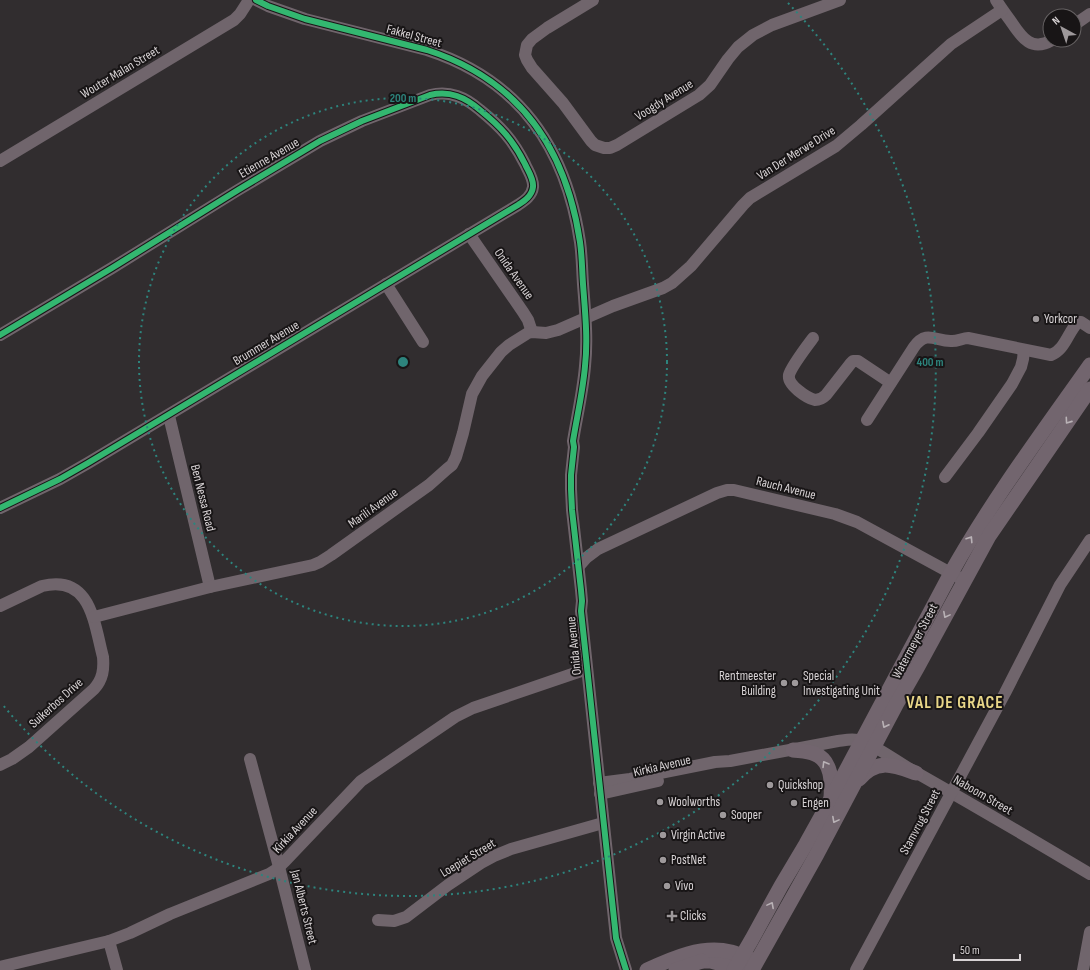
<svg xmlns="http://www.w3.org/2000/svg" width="1090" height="970" viewBox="0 0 1090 970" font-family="'Sofia Sans Condensed',sans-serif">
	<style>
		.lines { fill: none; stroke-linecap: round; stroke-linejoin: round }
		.minor { stroke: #70656c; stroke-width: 12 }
		.major { stroke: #72656e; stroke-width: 15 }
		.cycleway-casing { stroke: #181516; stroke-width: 8 }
		.cycleway { stroke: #33b770; stroke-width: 6 }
		.oneway { stroke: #b9b2b6 }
		.ring { fill: none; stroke: #2d847d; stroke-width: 2; stroke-dasharray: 2 4 }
		.poi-dot { fill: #9e999b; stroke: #181516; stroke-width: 1.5 }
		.labels { text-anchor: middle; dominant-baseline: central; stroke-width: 4; stroke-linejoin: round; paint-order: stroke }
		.street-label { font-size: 13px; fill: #d8d3d5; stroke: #181516 }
		.poi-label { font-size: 13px; fill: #d8d3d5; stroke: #181516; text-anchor: start }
		.district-label { font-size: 17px; font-weight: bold; letter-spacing: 1px; fill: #e8d688; stroke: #181516 }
		.centre { fill: #2d847d; stroke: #181516; stroke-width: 2 }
		.ring-label { font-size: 12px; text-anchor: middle; font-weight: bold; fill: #2d847d; stroke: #181516; stroke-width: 4; stroke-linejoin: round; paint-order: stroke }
	</style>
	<rect width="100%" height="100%" fill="#312d2f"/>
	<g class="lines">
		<!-- minor -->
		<g class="minor">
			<path d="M256,0L268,6L305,19L427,50C520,80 566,148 580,242C582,256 582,270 583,284C585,311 588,339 585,366C583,391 577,416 573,441L574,447L571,475V489L572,510L581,590L582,601L581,611L615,928L616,938L626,970"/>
			<polyline points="593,0 547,28 532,39 527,45 525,55 527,60 532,68 563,103 591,141 595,145 604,148 610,148 617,145 699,95 710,85 728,59 738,47 753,35 772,25 840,0"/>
			<path d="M996,0C1001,8 1007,16 1012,23C1022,38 1032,52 1052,40"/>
			<polyline points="1074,25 1090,14"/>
			<polyline points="0,161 234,20 240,14 249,0"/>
			<polyline points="469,234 523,312 528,320 532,332"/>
			<polyline points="386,284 423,342"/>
			<path d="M0,335L112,268L238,190L320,141L362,121L430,95C439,93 448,93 457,96C466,99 473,104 480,110C501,127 513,140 525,164C528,171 534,179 533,187C532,196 524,201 518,205L88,463L60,479L0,508"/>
			<path d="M813,338C807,346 791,367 789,375C787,385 807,398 815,400C820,400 823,398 826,395L851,363L853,361H858L888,381L891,382"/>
			<polyline points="169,416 210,587"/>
			<path d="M867,420L914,347C927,329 936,342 952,341C958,341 963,338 968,338L1051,355C1065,350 1068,332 1078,322H1081L1090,328"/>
			<polyline points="945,477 978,433 1012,384 1021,367 1023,359 1024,350"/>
			<polyline points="579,566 586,558 598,549 717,493 727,490 734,490 835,514 857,522 958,577"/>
			<path d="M0,606L42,586C91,574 94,623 103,657C104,669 103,679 94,689L29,747L12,759L0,765"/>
			<polyline points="94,617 210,587 313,565 320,562 331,555 429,485 447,469 452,465 456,457 463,433 472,394 482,376 501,352 509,345 528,333 532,332 546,333 558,330 613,306 663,288 672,283 691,266 743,205 750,198 836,146 861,125 951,44 1002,10"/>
			<polyline points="250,759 279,867 305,970"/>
			<path d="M599,783L630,779L715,762L730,761L838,741C846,740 854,738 862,741C880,748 900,764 917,773C975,806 1033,840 1090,874"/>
			<polyline points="600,794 658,781"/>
			<polyline points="378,920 394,921 406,917 448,885 481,863 494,856 511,849 603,823"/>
			<polyline points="109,941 117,970"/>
			<polyline points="0,967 109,941 130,933 170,914 269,874 277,869 284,862 361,781 455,717 473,708 587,669"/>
			<polyline points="856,970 1005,693 1060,585 1090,540"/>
			<polyline points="1083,970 1090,932"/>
		</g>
		<!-- major -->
		<g class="major">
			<path d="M793,750C800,751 808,751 815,754C832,761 832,782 831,798"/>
			<path d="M859,779C877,758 893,765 916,773"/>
			<polyline points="690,961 711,961 742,970"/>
			<path d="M647,970C673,958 702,945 731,952C738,954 745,957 752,960"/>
			<polyline points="676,970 702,961"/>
			<path d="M734,970L752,939L781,886L806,844L831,799L951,573C992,500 1042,433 1090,365"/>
			<polyline points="752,970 817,854 897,703 917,668 989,536 1090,389"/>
		</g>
		<!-- cycleway casing -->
		<g class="cycleway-casing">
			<g id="cycleway">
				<path d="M256,0L268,6L305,19L427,50C520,80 566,148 580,242C582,256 582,270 583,284C585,311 588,339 585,366C583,391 577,416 573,441L574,447L571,475V489L572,510L581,590L582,601L581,611L615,928L616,938L626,970"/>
				<path d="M0,335L112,268L238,190L320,141L362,121L430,95C439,93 448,93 457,96C466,99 473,104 480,110C501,127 513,140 525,164C528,171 534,179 533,187C532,196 524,201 518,205L88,463L60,479L0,508"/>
			</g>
		</g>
		<!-- cycleway -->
		<use href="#cycleway" class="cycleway"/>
	</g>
	<!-- one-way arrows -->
	<defs><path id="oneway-chevron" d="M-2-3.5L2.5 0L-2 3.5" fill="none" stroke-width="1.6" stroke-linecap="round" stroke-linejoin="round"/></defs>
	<g class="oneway">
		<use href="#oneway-chevron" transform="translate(1068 421) rotate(125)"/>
		<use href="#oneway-chevron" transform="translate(970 539) rotate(-57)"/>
		<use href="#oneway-chevron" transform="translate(946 615) rotate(118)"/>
		<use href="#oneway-chevron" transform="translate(885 725) rotate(117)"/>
		<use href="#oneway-chevron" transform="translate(825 764) rotate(-121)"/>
		<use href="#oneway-chevron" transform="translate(835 820) rotate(118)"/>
		<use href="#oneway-chevron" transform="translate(771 905) rotate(-62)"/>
	</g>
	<!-- distance rings -->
	<g class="ring">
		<circle cx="403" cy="362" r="264"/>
		<path d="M788 3A527 527 0 1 1 2 704"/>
	</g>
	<!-- markers -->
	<g class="poi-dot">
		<circle cx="1036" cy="319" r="4"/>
		<circle cx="784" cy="683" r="4"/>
		<circle cx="795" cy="683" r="4"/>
		<circle cx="770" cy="785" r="4"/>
		<circle cx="660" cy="802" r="4"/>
		<circle cx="794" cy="803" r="4"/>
		<circle cx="723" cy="815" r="4"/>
		<circle cx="663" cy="835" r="4"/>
		<circle cx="663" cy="860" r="4"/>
		<circle cx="667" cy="886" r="4"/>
		<path d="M670 910h4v4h4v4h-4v4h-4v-4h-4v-4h4z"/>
	</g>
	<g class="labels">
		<!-- street labels -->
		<g class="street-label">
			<text transform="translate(414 36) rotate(15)">Fakkel Street</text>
			<text transform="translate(120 72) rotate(-31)">Wouter Malan Street</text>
			<text transform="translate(664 100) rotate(-32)">Voogdy Avenue</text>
			<text transform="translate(796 153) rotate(-32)">Van Der Merwe Drive</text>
			<text transform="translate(269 158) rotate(-30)">Etienne Avenue</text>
			<text transform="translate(514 274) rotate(55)">Onida Avenue</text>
			<text transform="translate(266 343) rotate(-31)">Brummer Avenue</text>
			<text transform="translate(786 488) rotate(14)">Rauch Avenue</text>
			<text transform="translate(203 498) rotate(76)">Ben Nessa Road</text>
			<text transform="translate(373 508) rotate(-36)">Marili Avenue</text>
			<text transform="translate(915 641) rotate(-62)">Watermeyer Street</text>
			<text transform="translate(574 646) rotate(-96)">Onida Avenue</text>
			<text transform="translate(56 703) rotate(-42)">Suikerbos Drive</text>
			<text transform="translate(662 766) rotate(-13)">Kirkia Avenue</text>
			<text transform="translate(983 795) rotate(30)">Naboom Street</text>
			<text transform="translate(920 822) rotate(-62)">Stamvrug Street</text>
			<text transform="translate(295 830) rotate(-47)">Kirkia Avenue</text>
			<text transform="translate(468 858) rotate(-31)">Loepiet Street</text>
			<text transform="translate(304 907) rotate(76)">Jan Alberts Street</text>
		</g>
		<!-- poi labels -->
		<g class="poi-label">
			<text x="1044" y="319">Yorkcor</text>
			<text x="776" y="676" text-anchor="end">Rentmeester<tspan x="776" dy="15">Building</tspan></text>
			<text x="803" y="676">Special<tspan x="803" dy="15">Investigating Unit</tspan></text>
			<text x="778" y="785">Quickshop</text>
			<text x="668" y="802">Woolworths</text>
			<text x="802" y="803">Engen</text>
			<text x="731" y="815">Sooper</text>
			<text x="671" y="835">Virgin Active</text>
			<text x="671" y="860">PostNet</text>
			<text x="675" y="886">Vivo</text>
			<text x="680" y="916">Clicks</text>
		</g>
		<!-- district labels -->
		<g class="district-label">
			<text x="955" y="703">VAL DE GRACE</text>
		</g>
	</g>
	<circle cx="403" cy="362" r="6" class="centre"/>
	<g class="ring-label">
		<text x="403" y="102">200 m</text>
		<text x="930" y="366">400 m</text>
	</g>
	<!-- north arrow -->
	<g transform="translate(1062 28) rotate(320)"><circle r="19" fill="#181516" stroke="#656162"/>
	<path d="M0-3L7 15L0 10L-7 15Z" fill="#9e999b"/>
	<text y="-6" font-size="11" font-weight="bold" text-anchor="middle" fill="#d8d3d5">N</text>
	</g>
	<!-- scale -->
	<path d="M954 954v6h66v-6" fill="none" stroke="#d8d3d5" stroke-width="2"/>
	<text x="960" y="954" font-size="12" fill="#d8d3d5" stroke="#181516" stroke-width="3" paint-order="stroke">50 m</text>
</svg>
